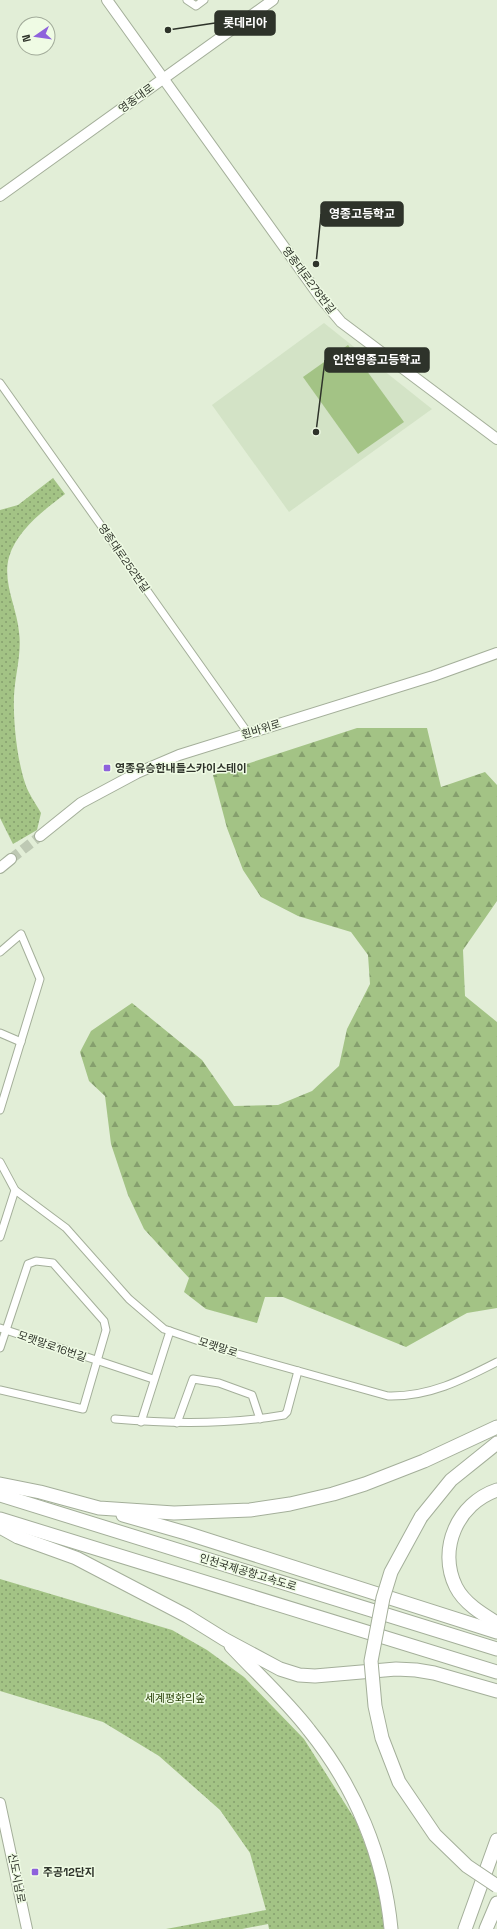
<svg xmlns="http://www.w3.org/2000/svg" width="497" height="1929" viewBox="0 0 497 1929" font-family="'Space Grotesk','Noto Sans KR',sans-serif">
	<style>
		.built { fill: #d3e3c6 }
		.grass { fill: url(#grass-dots) }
		.forest { fill: url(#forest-firs) }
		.garden { fill: #a3c385 }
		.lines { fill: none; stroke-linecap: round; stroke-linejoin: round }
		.secondary-tunnel { stroke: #bec9b4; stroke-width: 10; stroke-dasharray: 10 5; stroke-linecap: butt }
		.street-casing { stroke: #a4af9a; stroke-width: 9 }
		.secondary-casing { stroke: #a4af9a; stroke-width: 12 }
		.highway-casing { stroke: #a4af9a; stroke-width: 15 }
		.street { stroke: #fff; stroke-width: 7 }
		.secondary { stroke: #fff; stroke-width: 10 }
		.highway { stroke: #fff; stroke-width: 13 }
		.highway-bridge-casing { stroke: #a4af9a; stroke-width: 15; stroke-linecap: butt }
		.highway-bridge { stroke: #fff; stroke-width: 13 }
		.poi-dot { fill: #8e62dc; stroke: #effbe4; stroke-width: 1.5 }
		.labels { text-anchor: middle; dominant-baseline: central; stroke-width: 3; stroke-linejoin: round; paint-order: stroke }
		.street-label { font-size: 11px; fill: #2e332a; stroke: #effbe4 }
		.poi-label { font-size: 11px; font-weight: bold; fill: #2e332a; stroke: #effbe4; text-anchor: start }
		.park-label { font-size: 11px; fill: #294207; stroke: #effbe4 }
		.leader { fill: none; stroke: #2e332a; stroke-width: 1.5 }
		.callout-dot { fill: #2e332a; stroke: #effbe4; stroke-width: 1.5 }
		.callout { fill: #2e332a; stroke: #2e332a; stroke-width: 1.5 }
		.callout-label { font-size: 12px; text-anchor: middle; font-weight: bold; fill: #fff }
	</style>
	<defs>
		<pattern id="grass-dots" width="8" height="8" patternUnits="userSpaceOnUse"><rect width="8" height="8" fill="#a3c385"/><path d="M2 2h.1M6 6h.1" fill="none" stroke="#859f6d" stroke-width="1.8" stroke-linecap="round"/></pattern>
		<pattern id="forest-firs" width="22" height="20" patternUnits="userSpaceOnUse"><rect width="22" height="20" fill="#a3c385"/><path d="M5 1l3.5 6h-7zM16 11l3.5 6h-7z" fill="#859f6d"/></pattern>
	</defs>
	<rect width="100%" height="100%" fill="#e2eed7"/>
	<!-- built -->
	<polygon class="built" points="324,323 432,409 289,512 212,405"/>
	<!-- grass -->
	<g class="grass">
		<path d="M53,478L65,494C44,510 17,530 9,557C2,582 17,608 19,632C22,653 15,675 14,696C13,721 17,759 25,783C28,793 36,804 41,813L37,830L13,844L0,818V510L18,505Z"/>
		<polygon points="0,1579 172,1630 207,1650 244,1677 304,1739 356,1821 377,1876 384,1929 269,1929 268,1924 242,1929 166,1929 266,1910 250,1853 220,1810 159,1756 103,1722 0,1691"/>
	</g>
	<!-- forest -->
	<polygon class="forest" points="357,728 427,728 441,787 485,772 497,785 497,901 463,950 465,996 497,1022 497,1308 467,1313 406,1347 283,1297 265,1297 257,1323 206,1309 184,1292 189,1278 144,1229 128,1195 111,1144 105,1096 89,1081 80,1052 91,1031 132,1003 202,1060 234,1106 278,1105 312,1091 339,1066 347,1029 370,984 368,955 351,932 298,916 261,897 243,870 227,828 213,775"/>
	<!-- garden -->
	<polygon class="garden" points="348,345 404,422 358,454 303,377"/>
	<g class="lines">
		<!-- secondary-tunnel -->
		<polyline class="secondary-tunnel" points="11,859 40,836"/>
		<!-- street casing -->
		<g class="street-casing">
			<g id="street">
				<polyline points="187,0 196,6 204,0"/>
				<polyline points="0,383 248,733"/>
				<polyline points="0,952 21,934 40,979 0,1110"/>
				<polyline points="0,1033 21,1042"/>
				<path d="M0,1162L15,1190L66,1228L129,1299L164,1329L234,1353L388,1396C429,1397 462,1380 497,1362"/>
				<polyline points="0,1237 15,1190"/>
				<polyline points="0,1328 153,1379"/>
				<polyline points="0,1348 28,1264 36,1261 53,1263 104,1321 106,1330 83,1409 0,1390"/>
				<path d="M115,1419C172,1424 227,1425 284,1415L287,1412L298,1371"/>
				<polyline points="141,1422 170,1331"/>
				<polyline points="177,1423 193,1379 219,1383 252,1395 260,1419"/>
			</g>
		</g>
		<!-- secondary casing -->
		<g class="secondary-casing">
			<g id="secondary">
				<polyline points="107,0 320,297 341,322 497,439"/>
				<polyline points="0,196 273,0"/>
				<polyline points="40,836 81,803 137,773 179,755 433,676 497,653"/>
				<polyline points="0,868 11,859"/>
				<polyline points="0,1803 27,1929"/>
			</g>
		</g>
		<!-- highway casing -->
		<g class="highway-casing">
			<g id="highway">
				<polyline points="0,1484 40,1492 99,1508 174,1513 250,1510 290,1504 333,1494 365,1484 424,1461 497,1427"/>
				<path d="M497,1490C458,1503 437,1549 456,1587C464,1603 482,1614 497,1623"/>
				<polyline points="0,1495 497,1649"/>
				<polyline points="123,1515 186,1533 497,1632"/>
				<polyline points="421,1517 451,1480 497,1443"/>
				<polyline points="0,1519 497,1672"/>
				<polyline points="0,1527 18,1537 76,1558 187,1616 224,1639 280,1669 299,1675 315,1676 396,1669 416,1670 434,1673 497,1691"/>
				<path d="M231,1646C257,1674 286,1700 309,1730C355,1787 384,1856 391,1929"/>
				<polyline points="465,1929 497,1840"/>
				<polyline points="486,1929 497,1903"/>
			</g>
		</g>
		<!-- street -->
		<use href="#street" class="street"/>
		<!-- secondary -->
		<use href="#secondary" class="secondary"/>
		<!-- highway -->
		<use href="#highway" class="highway"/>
		<!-- highway-bridge casing -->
		<g class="highway-bridge-casing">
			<polyline id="highway-bridge" points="421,1517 391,1572 383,1598 371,1661 375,1706 382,1738 399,1782 435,1835 467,1866 497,1886"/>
		</g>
		<!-- highway-bridge -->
		<use href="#highway-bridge" class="highway-bridge"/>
	</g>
	<!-- markers -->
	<g class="poi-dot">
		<rect x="103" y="764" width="8" height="8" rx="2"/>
		<rect x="31" y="1868" width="8" height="8" rx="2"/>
	</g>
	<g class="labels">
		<!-- street labels -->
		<g class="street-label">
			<text transform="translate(136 98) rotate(-36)">영종대로</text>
			<text transform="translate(309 280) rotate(53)">영종대로278번길</text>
			<text transform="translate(124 558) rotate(55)">영종대로252번길</text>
			<text transform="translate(261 729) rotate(-17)">흰바위로</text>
			<text transform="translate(52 1346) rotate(19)">모랫말로16번길</text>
			<text transform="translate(218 1347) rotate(18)">모랫말로</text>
			<text transform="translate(248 1572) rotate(17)">인천국제공항고속도로</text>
			<text transform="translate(17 1878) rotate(79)">신도시남로</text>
		</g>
		<!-- poi labels -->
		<g class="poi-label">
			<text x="115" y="768">영종유승한내들스카이스테이</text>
			<text x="43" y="1872">주공12단지</text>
		</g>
		<!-- park labels -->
		<g class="park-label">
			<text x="175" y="1698">세계평화의숲</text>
		</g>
	</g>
	<!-- callouts -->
	<path class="leader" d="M168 30L215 23M316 264L321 214M316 432L325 360"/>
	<g class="callout-dot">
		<circle cx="168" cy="30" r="4"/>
		<circle cx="316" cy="264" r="4"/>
		<circle cx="316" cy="432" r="4"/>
	</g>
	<g class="callout">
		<rect x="215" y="11" width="60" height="24" rx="4"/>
		<rect x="321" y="202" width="82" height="24" rx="4"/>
		<rect x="325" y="348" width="104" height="24" rx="4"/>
	</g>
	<g class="callout-label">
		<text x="245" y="27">롯데리아</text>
		<text x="362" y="218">영종고등학교</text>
		<text x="377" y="364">인천영종고등학교</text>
	</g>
	<!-- north arrow -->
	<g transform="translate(36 36) rotate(257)"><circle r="19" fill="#effbe4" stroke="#a2ab9a"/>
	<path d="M0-3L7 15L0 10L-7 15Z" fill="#8e62dc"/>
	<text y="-6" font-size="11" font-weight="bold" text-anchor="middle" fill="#2e332a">N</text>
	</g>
</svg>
